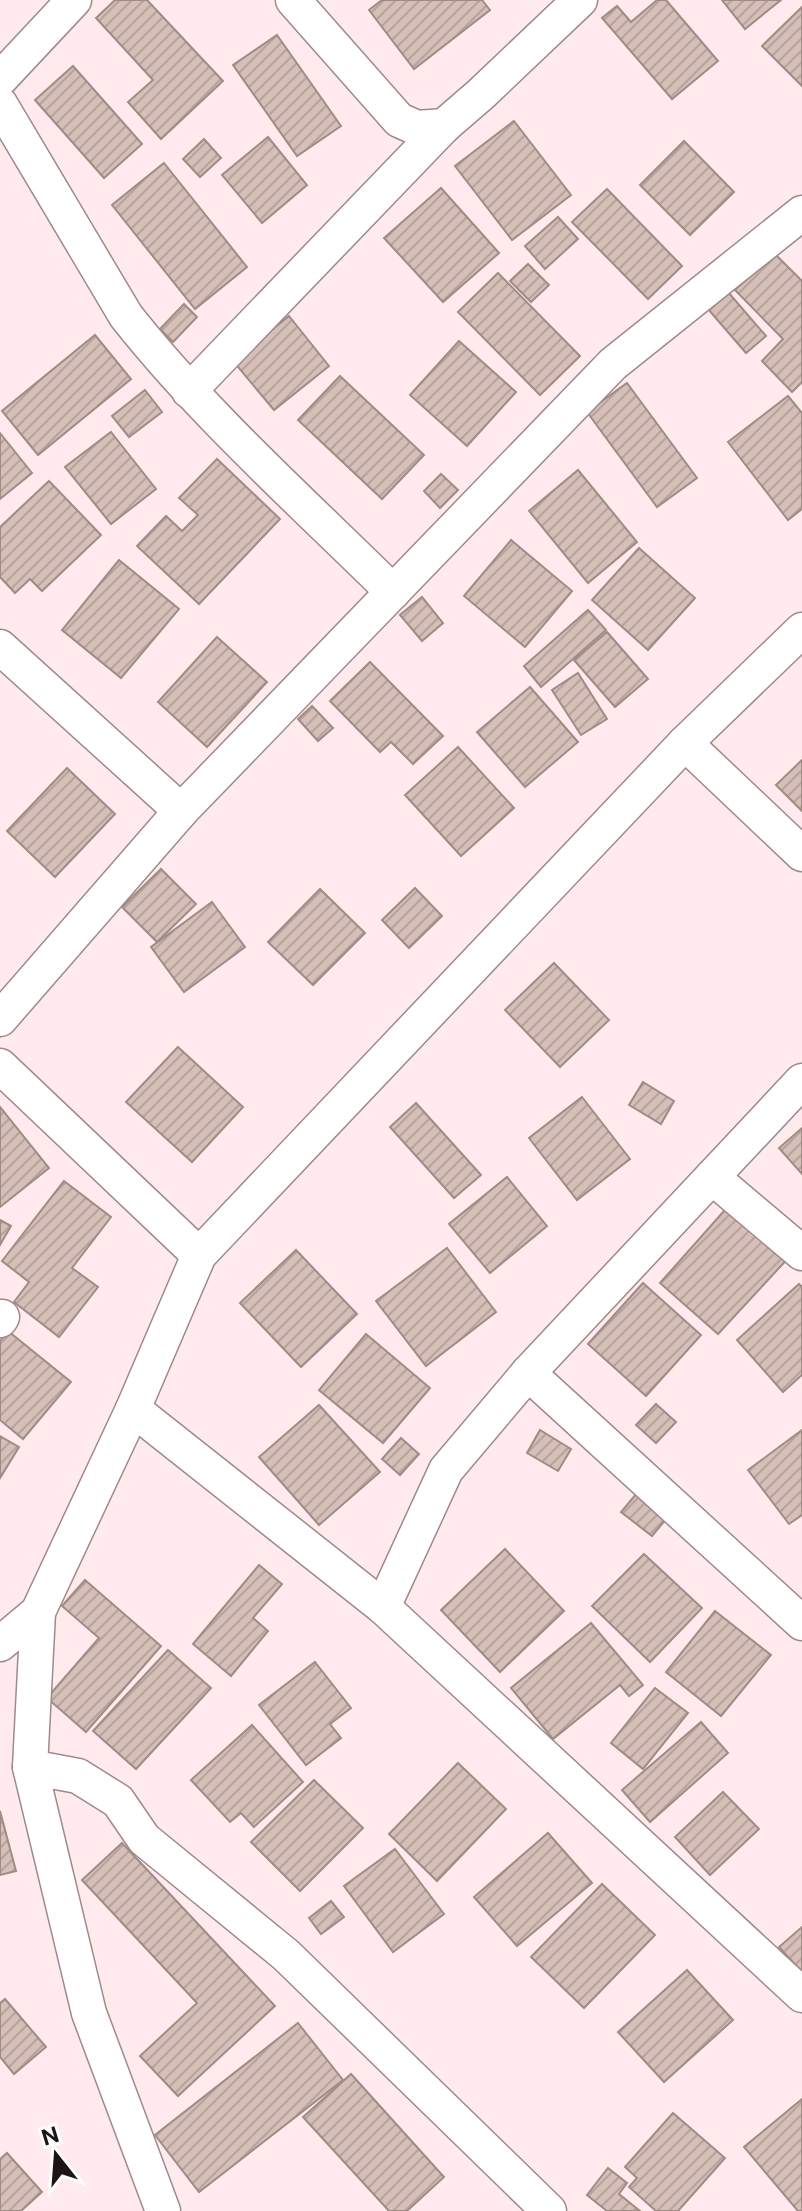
<svg xmlns="http://www.w3.org/2000/svg" width="802" height="2211" viewBox="0 0 802 2211" font-family="'Public Sans',sans-serif">
	<style>
		.building { fill: url(#building-hatch); stroke: #a08b85; stroke-width: 2 }
		.lines { fill: none; stroke-linecap: round; stroke-linejoin: round }
		.minor-casing { stroke: #9f898c; stroke-width: 37 }
		.minor { stroke: #fff; stroke-width: 34 }
	</style>
	<defs>
		<pattern id="building-hatch" width="6" height="6" patternUnits="userSpaceOnUse" patternTransform="scale(2)"><rect width="6" height="6" fill="#d5bfb8"/><path d="M-1 1l2-2M0 6l6-6M5 7l2-2" fill="none" stroke="#b6a39d"/></pattern>
	</defs>
	<rect width="100%" height="100%" fill="#ffebee"/>
	<!-- building -->
	<g class="building">
		<polygon points="115,0 147,0 223,81 161,139 128,102 153,80 96,18"/>
		<polygon points="382,0 482,0 490,10 414,69 369,10"/>
		<polygon points="657,0 666,0 718,61 672,99 602,18 617,6 631,22"/>
		<polygon points="722,0 781,0 745,29"/>
		<polygon points="802,7 802,86 762,46"/>
		<polygon points="277,35 341,126 297,156 233,65"/>
		<polygon points="73,66 142,144 104,178 35,100"/>
		<polygon points="514,121 571,195 512,240 455,166"/>
		<polygon points="268,137 307,185 262,223 222,175"/>
		<polygon points="204,139 221,158 200,177 183,159"/>
		<polygon points="684,141 734,192 690,235 640,185"/>
		<polygon points="164,163 247,267 195,309 112,205"/>
		<polygon points="441,188 499,253 443,302 384,238"/>
		<polygon points="607,189 682,266 648,299 572,222"/>
		<polygon points="558,217 578,239 545,269 525,246"/>
		<polygon points="774,253 802,281 802,382 792,392 762,361 783,339 735,290"/>
		<polygon points="528,264 549,285 531,302 510,281"/>
		<polygon points="498,273 580,356 540,395 458,312"/>
		<polygon points="728,292 766,336 746,353 708,309"/>
		<polygon points="184,304 197,317 173,342 160,329"/>
		<polygon points="289,316 329,366 274,410 233,361"/>
		<polygon points="95,335 131,379 38,455 2,411"/>
		<polygon points="459,341 516,392 467,446 410,395"/>
		<polygon points="340,376 424,455 382,499 298,420"/>
		<polygon points="627,383 697,478 657,507 587,412"/>
		<polygon points="145,390 162,412 129,437 112,416"/>
		<polygon points="788,396 802,413 802,509 788,520 728,442"/>
		<polygon points="111,432 156,489 111,524 65,467"/>
		<polygon points="0,433 32,473 0,499"/>
		<polygon points="217,459 280,519 199,604 137,546 166,516 182,531 198,515 179,498"/>
		<polygon points="578,470 637,542 588,583 529,511"/>
		<polygon points="441,474 458,490 440,508 424,491"/>
		<polygon points="49,481 101,535 42,591 30,579 15,593 0,577 0,527"/>
		<polygon points="511,540 572,591 525,647 464,596"/>
		<polygon points="639,548 695,598 648,650 592,600"/>
		<polygon points="119,560 179,609 121,678 62,630"/>
		<polygon points="422,597 443,623 422,641 400,615"/>
		<polygon points="588,610 606,630 541,687 524,666"/>
		<polygon points="607,632 648,679 615,707 574,660"/>
		<polygon points="217,637 267,682 207,747 158,702"/>
		<polygon points="370,662 443,736 413,764 391,742 380,752 330,701"/>
		<polygon points="578,673 607,719 581,735 552,690"/>
		<polygon points="530,687 578,742 525,787 477,732"/>
		<polygon points="312,706 333,728 318,741 298,719"/>
		<polygon points="458,747 514,808 461,856 405,795"/>
		<polygon points="802,760 802,811 776,785"/>
		<polygon points="67,768 115,814 55,877 7,831"/>
		<polygon points="161,869 196,904 157,942 122,907"/>
		<polygon points="415,888 442,916 409,948 382,920"/>
		<polygon points="320,889 365,933 313,985 268,942"/>
		<polygon points="212,902 245,947 184,992 151,947"/>
		<polygon points="554,963 609,1020 560,1067 505,1010"/>
		<polygon points="178,1047 243,1107 192,1162 126,1102"/>
		<polygon points="643,1082 674,1101 661,1124 629,1105"/>
		<polygon points="582,1097 630,1159 577,1200 529,1138"/>
		<polygon points="416,1103 481,1175 454,1198 390,1127"/>
		<polygon points="0,1107 49,1168 0,1207"/>
		<polygon points="802,1128 802,1174 779,1148"/>
		<polygon points="507,1177 547,1226 490,1273 449,1224"/>
		<polygon points="64,1181 111,1217 72,1268 98,1287 59,1337 14,1302 29,1282 2,1261"/>
		<polygon points="732,1202 792,1254 718,1334 660,1283"/>
		<polygon points="0,1220 11,1226 0,1245"/>
		<polygon points="447,1248 496,1312 426,1366 376,1301"/>
		<polygon points="296,1250 357,1314 301,1367 240,1303"/>
		<polygon points="643,1283 701,1335 646,1396 588,1344"/>
		<polygon points="799,1284 802,1287 802,1375 783,1392 737,1340"/>
		<polygon points="8,1331 71,1382 23,1439 0,1420 0,1341"/>
		<polygon points="366,1334 430,1388 383,1443 319,1390"/>
		<polygon points="656,1404 676,1422 656,1443 636,1425"/>
		<polygon points="319,1405 380,1472 319,1525 259,1457"/>
		<polygon points="540,1430 571,1449 558,1471 527,1453"/>
		<polygon points="802,1430 802,1515 789,1524 748,1470"/>
		<polygon points="0,1436 19,1447 0,1478"/>
		<polygon points="401,1438 419,1454 400,1475 382,1459"/>
		<polygon points="642,1487 672,1512 652,1536 621,1512"/>
		<polygon points="505,1549 564,1611 500,1672 441,1610"/>
		<polygon points="644,1554 702,1608 650,1662 592,1606"/>
		<polygon points="259,1565 282,1584 253,1618 268,1631 231,1676 193,1644"/>
		<polygon points="85,1580 161,1646 86,1732 47,1698 99,1638 62,1606"/>
		<polygon points="715,1611 771,1655 721,1716 666,1672"/>
		<polygon points="591,1623 643,1685 629,1696 620,1685 553,1739 511,1688"/>
		<polygon points="168,1650 211,1688 136,1769 93,1731"/>
		<polygon points="315,1662 351,1708 330,1724 341,1738 306,1765 259,1705"/>
		<polygon points="655,1688 688,1713 643,1769 611,1743"/>
		<polygon points="701,1722 728,1753 650,1822 622,1790"/>
		<polygon points="252,1725 303,1782 254,1827 241,1813 230,1822 191,1780"/>
		<polygon points="458,1763 506,1809 437,1881 389,1834"/>
		<polygon points="314,1780 363,1828 300,1891 251,1842"/>
		<polygon points="723,1792 759,1829 710,1875 675,1837"/>
		<polygon points="0,1811 16,1871 0,1875"/>
		<polygon points="548,1833 592,1883 517,1946 474,1897"/>
		<polygon points="122,1843 275,2006 178,2096 140,2056 197,2003 82,1880"/>
		<polygon points="395,1849 444,1914 393,1952 344,1886"/>
		<polygon points="602,1884 655,1935 584,2008 531,1957"/>
		<polygon points="331,1901 344,1917 321,1934 309,1918"/>
		<polygon points="802,1927 802,1972 779,1947"/>
		<polygon points="687,1970 733,2020 664,2082 618,2032"/>
		<polygon points="5,1999 46,2047 14,2074 0,2057 0,2003"/>
		<polygon points="298,2023 343,2080 199,2192 155,2135"/>
		<polygon points="351,2074 444,2177 407,2211 389,2211 303,2117"/>
		<polygon points="802,2099 802,2211 798,2211 744,2147"/>
		<polygon points="673,2113 725,2158 678,2211 656,2211 629,2187 637,2178 625,2167"/>
		<polygon points="7,2153 42,2192 21,2211 0,2211 0,2159"/>
		<polygon points="608,2168 627,2183 619,2194 640,2211 607,2211 587,2195"/>
	</g>
	<g class="lines">
		<!-- minor casing -->
		<g class="minor-casing">
			<g id="minor">
				<polyline points="293,0 399,120 417,128 444,126 481,94 580,0"/>
				<polyline points="0,79 74,0"/>
				<path d="M0,104L126,316C205,416 302,502 393,592"/>
				<polyline points="189,391 444,126"/>
				<polyline points="0,647 181,811"/>
				<polyline points="685,743 802,854"/>
				<polyline points="0,1019 181,811 613,364 802,213"/>
				<polyline points="0,1066 199,1255"/>
				<polyline points="712,1177 802,1253"/>
				<polyline points="0,1320 2,1317"/>
				<polyline points="528,1373 802,1623"/>
				<polyline points="133,1409 383,1607 802,1995"/>
				<polyline points="383,1607 446,1470 528,1373 802,1081"/>
				<polyline points="38,1612 30,1767 89,2013 163,2211"/>
				<polyline points="0,1644 38,1612 133,1409 199,1255 685,743 802,630"/>
				<polyline points="30,1767 78,1776 118,1801 144,1839 286,1955 549,2211"/>
			</g>
		</g>
		<!-- minor -->
		<use href="#minor" class="minor"/>
	</g>
	<!-- north arrow -->
	<g transform="translate(56 2155) rotate(343)" stroke="#fefefe" stroke-width="6" paint-order="stroke">
	<path d="M0-6L14 30L0 20L-14 30Z" fill="#1d1416"/>
	<text y="-12" font-size="22" font-weight="bold" text-anchor="middle" fill="#1d1416">N</text>
	</g>
</svg>
